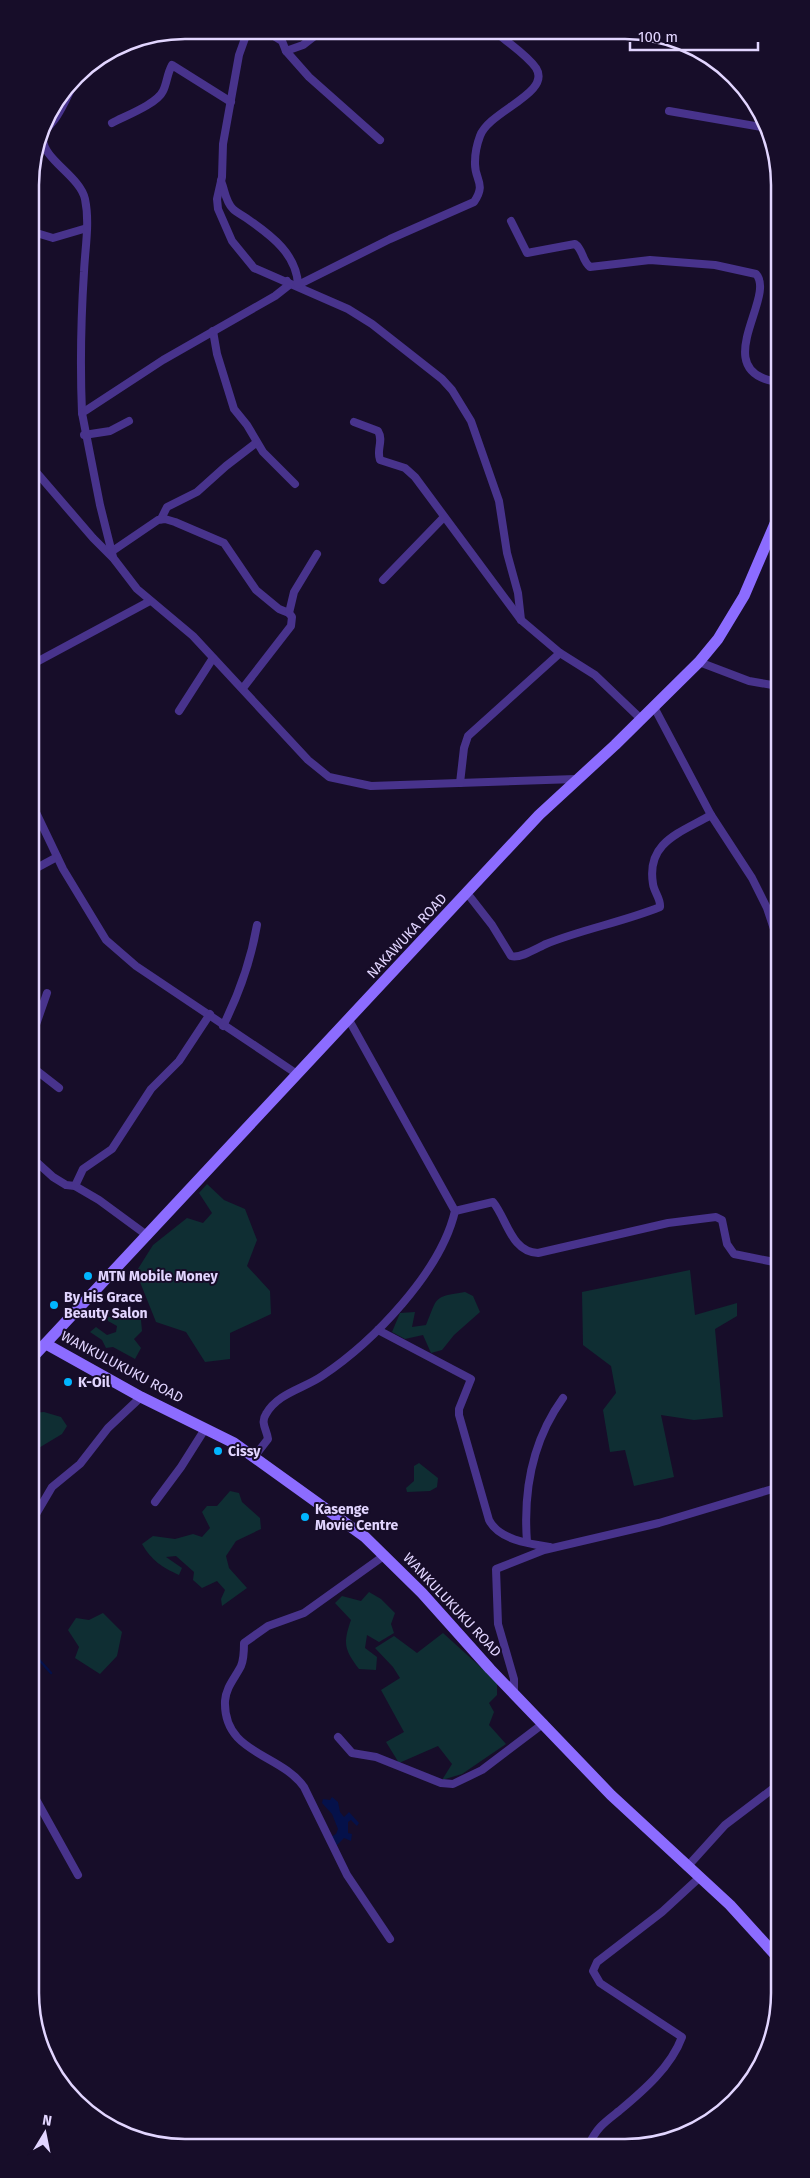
<svg xmlns="http://www.w3.org/2000/svg" width="810" height="2178" viewBox="0 0 810 2178" font-family="'Fira Sans',sans-serif">
	<style>
		.green { fill: #0f2e33 }
		.water { fill: #05114a }
		.lines { fill: none; stroke-linecap: round; stroke-linejoin: round }
		.stream { stroke: #05114a; stroke-width: 2.5 }
		.street { stroke: #48338c; stroke-width: 8 }
		.secondary { stroke: #8c6cff; stroke-width: 11 }
		.poi-dot { fill: #01b5ff; stroke: #170d29; stroke-width: 2 }
		.labels { text-anchor: middle; dominant-baseline: central; stroke-width: 4; stroke-linejoin: round; paint-order: stroke }
		.street-label { font-size: 14px; fill: #e2d5ff; stroke: #170d29 }
		.poi-label { font-size: 14px; font-weight: bold; fill: #e2d5ff; stroke: #170d29; text-anchor: start }
		.rim { fill: none; stroke: #e2d5ff; stroke-width: 2.5 }
	</style>
	<rect width="100%" height="100%" fill="#170d29"/>
	<!-- green -->
	<g class="green">
		<polygon points="207,1184 224,1200 245,1209 257,1240 247,1266 270,1291 271,1314 230,1333 230,1359 205,1362 186,1332 156,1322 136,1272 153,1245 187,1218 203,1223 212,1213 199,1193"/>
		<polygon points="690,1270 695,1315 737,1303 737,1316 715,1329 723,1417 694,1420 661,1415 674,1477 634,1486 625,1450 610,1452 603,1410 616,1393 611,1366 583,1345 582,1292"/>
		<path d="M465,1292L473,1296L480,1312L454,1335L442,1350L431,1353L423,1335L405,1339L392,1332L400,1313L415,1312L412,1327L426,1325C438,1297 432,1297 465,1292Z"/>
		<polygon points="118,1313 126,1319 141,1320 142,1331 134,1339 141,1348 135,1359 113,1347 106,1348 102,1340 90,1332 96,1327 107,1335 116,1332 117,1326 108,1321 108,1317 114,1317"/>
		<polygon points="44,1412 61,1417 67,1426 62,1434 32,1452 32,1413"/>
		<polygon points="419,1463 438,1478 437,1487 430,1491 407,1492 406,1488 414,1481 414,1466"/>
		<path d="M230,1491L239,1493L242,1502L260,1518L261,1529L236,1541L226,1556L229,1568L247,1588L222,1606L221,1599L225,1590L217,1581L202,1588L193,1580L194,1572L176,1556L166,1557L182,1568L179,1575C162,1567 152,1561 142,1544L153,1536L175,1539L193,1534L202,1537L210,1528L202,1512L207,1506H217Z"/>
		<path d="M369,1592L381,1599L395,1613L391,1624L394,1633L379,1642L367,1635L365,1648L377,1657L376,1670L359,1669C344,1649 343,1643 351,1620L335,1603L342,1596L361,1601Z"/>
		<polygon points="103,1613 122,1632 117,1656 100,1674 75,1658 79,1647 68,1630 76,1618 89,1620"/>
		<polygon points="443,1633 497,1682 497,1695 489,1703 494,1712 489,1725 506,1744 462,1774 442,1780 452,1764 438,1746 399,1763 386,1742 404,1732 381,1690 400,1678 393,1667 375,1648 394,1636 417,1653"/>
	</g>
	<!-- water -->
	<polygon class="water" points="332,1797 338,1802 340,1812 344,1817 349,1812 359,1823 357,1826 351,1820 348,1822 348,1833 352,1834 351,1841 344,1838 337,1845 329,1845 329,1838 336,1834 338,1829 332,1814 322,1803 323,1799 330,1800"/>
	<g class="lines">
		<!-- stream -->
		<polyline class="stream" points="33,1653 51,1673"/>
		<!-- street -->
		<g class="street">
			<polyline points="248,30 239,55 223,144 222,177 217,199 218,209 232,241 254,268 348,309 372,324 442,379 452,390 471,421 499,501 507,553 518,593 521,620"/>
			<polyline points="266,31 282,41 286,51 303,45 321,31"/>
			<polyline points="286,51 309,77 380,140"/>
			<polyline points="669,111 767,128"/>
			<path d="M112,123C125,116 157,104 163,91C167,83 167,74 172,65L231,102"/>
			<path d="M221,181C225,190 225,201 233,209C237,213 244,216 249,220C272,236 297,255 298,285L390,239L474,202C487,183 474,180 475,162C475,154 477,144 480,136C489,111 552,93 536,68C526,54 509,44 496,32"/>
			<path d="M511,221L527,253L575,244C583,249 582,261 590,267L650,260L715,265L756,274C777,297 707,371 777,382"/>
			<polyline points="30,231 53,238 87,228"/>
			<polyline points="213,331 217,354 234,409 247,425 263,452 295,484"/>
			<path d="M82,413C80,366 81,318 84,272C85,248 90,223 85,199C80,176 42,159 43,138C43,130 53,123 57,116C67,101 72,83 83,69"/>
			<path d="M354,422L378,431C384,441 376,449 380,460L405,468L415,477L521,620L560,653L595,675L641,719"/>
			<polyline points="84,435 110,431 129,421"/>
			<polyline points="31,466 93,538 114,559 137,589 193,636 308,760 329,777 371,786 576,779"/>
			<polyline points="161,519 167,507 197,492 226,466 256,443"/>
			<polyline points="111,552 158,520 165,519 175,522 224,543 256,590 279,609 289,613"/>
			<polyline points="113,557 100,505 82,413 163,360 275,296 289,285 287,281"/>
			<polyline points="383,580 444,517"/>
			<polyline points="699,662 749,681 778,686"/>
			<polyline points="31,665 150,601"/>
			<polyline points="243,688 291,626 292,617 289,613 294,592 317,554"/>
			<polyline points="654,707 711,815 752,878 767,908 778,941"/>
			<polyline points="179,711 213,658"/>
			<polyline points="460,783 464,748 468,736 560,653"/>
			<polyline points="31,802 63,869 106,940 136,966 297,1074"/>
			<polyline points="31,871 57,857"/>
			<path d="M467,893L492,925L511,956C520,959 537,948 546,944C583,929 623,922 660,907C661,899 654,892 653,884C646,842 680,833 711,815"/>
			<path d="M223,1026C239,994 251,960 257,925"/>
			<polyline points="32,1036 47,993"/>
			<polyline points="32,1067 59,1088"/>
			<polyline points="32,1158 53,1177 66,1185 75,1186 99,1200 148,1236"/>
			<polyline points="75,1186 83,1169 112,1149 151,1089 179,1061 210,1014"/>
			<path d="M455,1211L493,1202C507,1219 511,1252 538,1253L668,1223L716,1217L722,1220L727,1244L734,1254L779,1263"/>
			<path d="M378,1330L471,1379L459,1409V1415L489,1520C499,1540 530,1544 550,1547"/>
			<path d="M254,1457L268,1439C267,1430 260,1423 266,1414C278,1393 303,1389 322,1376C373,1342 441,1272 455,1211L349,1020"/>
			<polyline points="155,1502 181,1467 205,1429"/>
			<polyline points="32,1521 52,1487 80,1464 108,1428 141,1397"/>
			<path d="M527,1542C523,1489 532,1441 563,1398"/>
			<path d="M385,1555L304,1613L268,1626L244,1643C244,1651 244,1659 241,1666C235,1678 226,1687 225,1701C223,1754 280,1753 304,1787L347,1875L390,1939"/>
			<polyline points="514,1694 514,1679 498,1624 496,1569 544,1550 659,1523 779,1487"/>
			<polyline points="338,1737 352,1753 376,1757 441,1783 453,1784 482,1770 544,1723"/>
			<polyline points="33,1794 78,1875"/>
			<polyline points="687,1867 725,1825 779,1784"/>
			<polyline points="33,2013 34,2013"/>
			<path d="M589,2145C596,2128 605,2122 619,2111C643,2091 671,2067 682,2037L600,1983L593,1971L597,1962L662,1912L699,1878"/>
		</g>
		<!-- secondary -->
		<g class="secondary">
			<polyline points="46,1344 141,1397 234,1443 365,1537 422,1593 490,1669 611,1795 730,1905 780,1960"/>
			<polyline points="32,1358 539,815 615,745 699,662 718,639 744,596 777,519"/>
		</g>
	</g>
	<!-- markers -->
	<g class="poi-dot">
		<circle cx="88" cy="1276" r="5"/>
		<circle cx="54" cy="1305" r="5"/>
		<circle cx="68" cy="1382" r="5"/>
		<circle cx="218" cy="1451" r="5"/>
		<circle cx="305" cy="1517" r="5"/>
	</g>
	<g class="labels">
		<!-- street labels -->
		<g class="street-label">
			<text transform="translate(407 936) rotate(-47)">NAKAWUKA ROAD</text>
			<text transform="translate(122 1367) rotate(28)">WANKULUKUKU ROAD</text>
			<text transform="translate(452 1605) rotate(47)">WANKULUKUKU ROAD</text>
		</g>
		<!-- poi labels -->
		<g class="poi-label">
			<text x="98" y="1276">MTN Mobile Money</text>
			<text x="64" y="1297">By His Grace<tspan x="64" dy="16">Beauty Salon</tspan></text>
			<text x="78" y="1382">K-Oil</text>
			<text x="228" y="1451">Cissy</text>
			<text x="315" y="1509">Kasenge<tspan x="315" dy="16">Movie Centre</tspan></text>
		</g>
	</g>
	<!-- crop -->
	<path d="M0 0H810V2178H0ZM185 39H625A146 146 0 0 1 771 185V1993A146 146 0 0 1 625 2139H185A146 146 0 0 1 39 1993V185A146 146 0 0 1 185 39Z" fill="#170d29" fill-rule="evenodd"/>
	<path class="rim" d="M185 39H625A146 146 0 0 1 771 185V1993A146 146 0 0 1 625 2139H185A146 146 0 0 1 39 1993V185A146 146 0 0 1 185 39Z"/>
	<!-- north arrow -->
	<g transform="translate(45 2133) rotate(10)" stroke="#170d29" stroke-width="4" paint-order="stroke">
	<path d="M0-4L9 19L0 12L-9 19Z" fill="#e2d5ff"/>
	<text y="-8" font-size="14" font-weight="bold" text-anchor="middle" fill="#e2d5ff">N</text>
	</g>
	<!-- scale -->
	<path d="M630 42v8h128v-8" fill="none" stroke="#e2d5ff" stroke-width="2.5"/>
	<text x="638" y="42" font-size="15" fill="#e2d5ff" stroke="#170d29" stroke-width="4" paint-order="stroke">100 m</text>
</svg>
